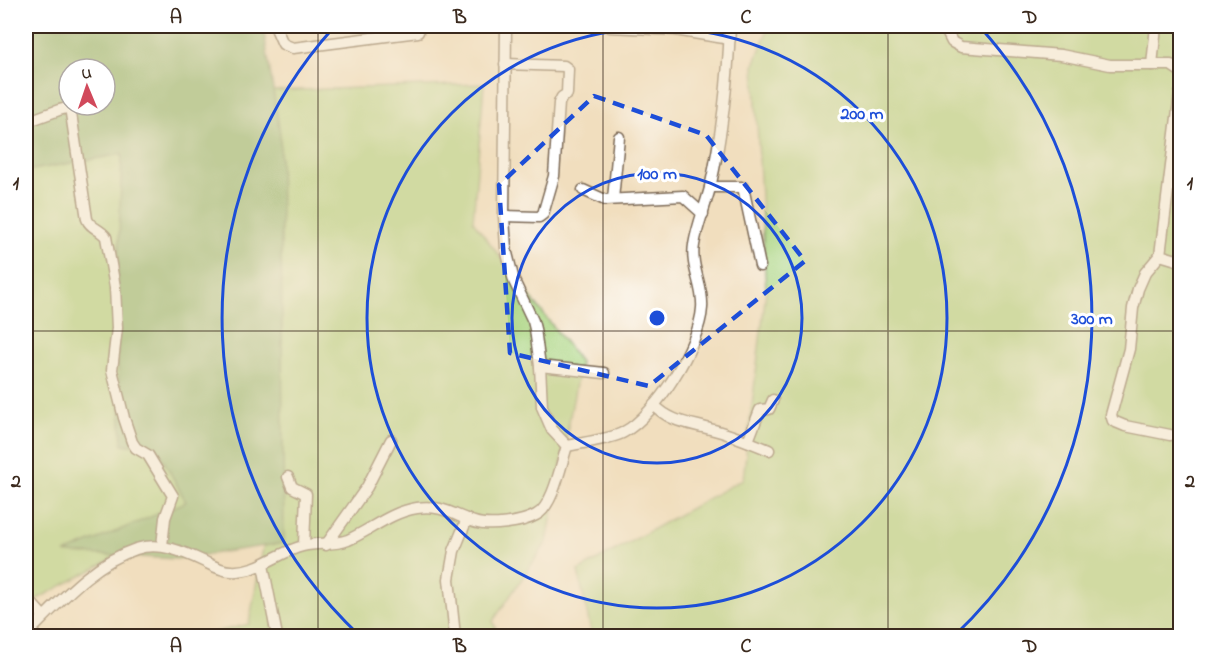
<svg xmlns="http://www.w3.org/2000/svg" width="1206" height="662" viewBox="0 0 1206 662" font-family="'Indie Flower',sans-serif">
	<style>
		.green { fill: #aad480; stroke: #727f4f; stroke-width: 1.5 }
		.forest { fill: #87b66e; stroke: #617046; stroke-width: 1.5; fill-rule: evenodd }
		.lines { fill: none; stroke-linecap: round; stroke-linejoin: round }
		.minor-casing { stroke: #7b6956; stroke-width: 13 }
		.minor { stroke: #fff; stroke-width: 10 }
		.marked { fill: none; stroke: #1d4ed8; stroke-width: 4.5; stroke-dasharray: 12 8; stroke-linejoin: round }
		.grid { fill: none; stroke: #3b2a1e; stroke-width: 1.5; stroke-opacity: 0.55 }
		.ring { fill: none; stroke: #1d4ed8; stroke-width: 3 }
		.centre { fill: #1d4ed8; stroke: #fff; stroke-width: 3 }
		.ring-label { font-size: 18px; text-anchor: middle; font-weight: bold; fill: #1d4ed8; stroke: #fff; stroke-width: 6; stroke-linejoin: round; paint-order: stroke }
		.neatline { fill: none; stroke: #3b2a1e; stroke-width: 2 }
		.grid-label { font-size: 20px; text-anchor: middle; font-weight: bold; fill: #3b2a1e }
	</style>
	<rect width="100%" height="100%" fill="#fff"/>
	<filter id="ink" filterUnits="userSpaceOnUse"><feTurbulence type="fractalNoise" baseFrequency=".0167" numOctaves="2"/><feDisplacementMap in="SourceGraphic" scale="12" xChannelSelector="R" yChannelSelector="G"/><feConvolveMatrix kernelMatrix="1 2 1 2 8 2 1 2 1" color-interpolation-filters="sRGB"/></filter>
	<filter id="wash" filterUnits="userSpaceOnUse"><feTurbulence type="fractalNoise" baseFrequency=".008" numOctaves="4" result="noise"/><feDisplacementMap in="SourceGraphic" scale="24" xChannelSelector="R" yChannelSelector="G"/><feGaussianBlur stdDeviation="1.35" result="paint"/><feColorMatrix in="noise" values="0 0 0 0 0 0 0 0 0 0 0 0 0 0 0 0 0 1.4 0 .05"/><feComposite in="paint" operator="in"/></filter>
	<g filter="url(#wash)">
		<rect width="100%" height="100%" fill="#f1debe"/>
		<!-- green -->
		<g class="green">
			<polygon points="769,26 1180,26 1180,636 592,636 578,571 743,479 766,291 754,65"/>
			<polygon points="105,83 209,516 122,554 26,605 26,106 105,105"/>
			<polygon points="484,84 473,221 580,362 547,542 493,621 498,636 201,636 249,624 269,516 238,92"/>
		</g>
		<!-- forest -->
		<path class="forest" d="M26,26H263L280,134L284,543L177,559L65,553L186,502L157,448L122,444L116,321L122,154L26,171ZM69,69H105V105H69Z"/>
	</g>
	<g filter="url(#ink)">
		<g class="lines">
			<!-- minor casing -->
			<g class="minor-casing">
				<g id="minor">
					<polyline points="275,26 283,44 293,48 418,32"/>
					<polyline points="944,26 952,42 961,47 1061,55 1110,65 1171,65 1180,71"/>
					<polyline points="610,27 675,30 730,39"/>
					<polyline points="1152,65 1156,26"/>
					<polyline points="1180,93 1160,255 1180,261"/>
					<path d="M70,107L87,219C90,228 100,229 106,237L115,287L117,328L112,370L124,418L132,442L136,448L148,455L173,496L165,518L162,546"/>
					<polyline points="26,122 59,110 79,105"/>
					<polyline points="710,187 743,187 760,266"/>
					<polyline points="583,190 605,200 683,196 703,214"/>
					<polyline points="613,199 619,137"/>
					<polyline points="504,216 539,217 543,214 554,176 559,103 562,97 567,94 568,69 564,66 505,64"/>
					<polyline points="1160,255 1145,273 1138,289 1133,308 1129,349 1111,415 1113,421 1125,426 1170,435"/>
					<polyline points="540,366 604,373"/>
					<path d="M654,405C670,422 689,423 710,429C730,434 750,442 769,450"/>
					<polyline points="748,441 760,410 769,409 773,400"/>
					<path d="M567,446C581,443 613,439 624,432C656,415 700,344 702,308C704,287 690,267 694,245C697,226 705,207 710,188C722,135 728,80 730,26"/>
					<polyline points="288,477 292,487 306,494 304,545"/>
					<polyline points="326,545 367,487 391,440"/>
					<polyline points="263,565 277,636"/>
					<polyline points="26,597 43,616"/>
					<path d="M26,635C59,603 91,564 136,549C160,541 184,552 205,562C213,566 222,571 231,571C258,573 278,552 303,546C318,542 333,546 348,540C372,529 391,512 417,508C440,504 454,515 474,522C489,527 522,523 536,515C553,507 561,464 567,446L552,430L542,407L540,366L535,329L533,321L514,281L506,249L504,216L506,26"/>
					<polyline points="455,636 449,579 454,551 467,519"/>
				</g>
			</g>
			<!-- minor -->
			<use href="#minor" class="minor"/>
		</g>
	</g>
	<!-- marked area -->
	<path d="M0 0H1206V662H0ZM594,96L706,135L805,261L649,386L510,353L499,185Z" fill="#f1debe" fill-opacity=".55" fill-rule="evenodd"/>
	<path class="marked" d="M594,96L706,135L805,261L649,386L510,353L499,185Z"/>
	<!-- grid -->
	<path class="grid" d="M318,26V636M603,26V636M888,26V636M26,331H1180"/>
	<!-- distance rings -->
	<g class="ring">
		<circle cx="657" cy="318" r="145"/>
		<circle cx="657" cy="318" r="290"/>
		<path d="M360 636A435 435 0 0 1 334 27M980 27A435 435 0 0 1 954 636"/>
	</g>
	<circle cx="657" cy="318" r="9" class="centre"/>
	<g class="ring-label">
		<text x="862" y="119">200 m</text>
		<text x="657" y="179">100 m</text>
		<text x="1092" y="324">300 m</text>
	</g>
	<!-- margin -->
	<rect width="1206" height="662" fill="none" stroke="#fff" stroke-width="66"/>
	<!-- north arrow -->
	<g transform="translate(87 87) rotate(358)"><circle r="28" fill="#ffffff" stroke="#b1aaa5" stroke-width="1.5"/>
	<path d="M0-4.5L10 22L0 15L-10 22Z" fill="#d1495b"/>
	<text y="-9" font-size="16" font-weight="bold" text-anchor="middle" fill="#3b2a1e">U</text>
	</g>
	<rect x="33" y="33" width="1140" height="596" class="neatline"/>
	<g class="grid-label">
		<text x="176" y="23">A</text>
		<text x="460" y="23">B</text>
		<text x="746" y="23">C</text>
		<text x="1030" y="23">D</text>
		<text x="16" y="189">1</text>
		<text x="1190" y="189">1</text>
		<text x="16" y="487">2</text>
		<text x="1190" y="487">2</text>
		<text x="176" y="652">A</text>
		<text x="460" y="652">B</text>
		<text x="746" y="652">C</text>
		<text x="1030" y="652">D</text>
	</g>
</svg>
